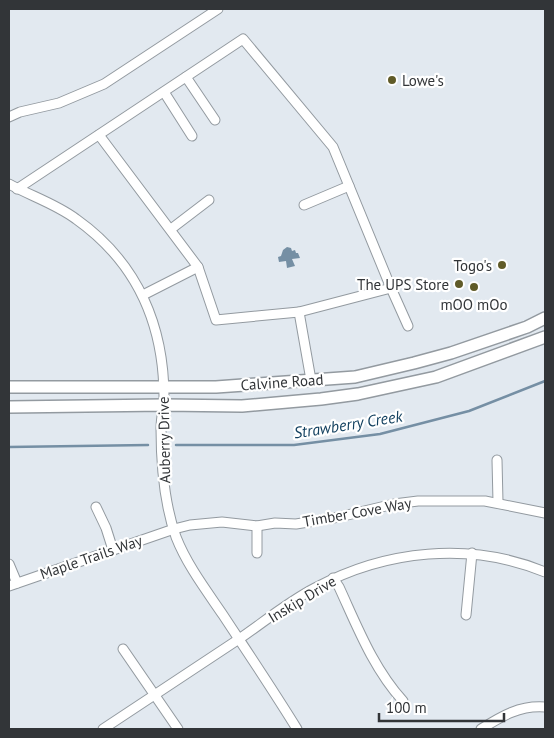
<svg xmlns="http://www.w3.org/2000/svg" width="554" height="738" viewBox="0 0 554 738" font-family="'PT Sans',sans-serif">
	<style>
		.water { fill: #758fa4 }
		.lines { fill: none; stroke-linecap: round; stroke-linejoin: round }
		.stream { stroke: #758fa4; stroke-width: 2.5 }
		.minor-casing { stroke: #939aa0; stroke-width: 11 }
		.major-casing { stroke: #939aa0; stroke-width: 14 }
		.minor { stroke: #fff; stroke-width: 9 }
		.major { stroke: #fff; stroke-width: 11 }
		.poi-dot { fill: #605b28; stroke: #fff; stroke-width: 2 }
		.labels { text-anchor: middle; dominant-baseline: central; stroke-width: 4.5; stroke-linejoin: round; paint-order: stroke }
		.poi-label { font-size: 15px; fill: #323538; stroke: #fff; text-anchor: end }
		.street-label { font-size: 15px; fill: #323538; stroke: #fff }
		.water-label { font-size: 16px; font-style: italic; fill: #12405f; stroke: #fff }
	</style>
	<rect width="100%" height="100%" fill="#e2e9f0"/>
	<!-- water -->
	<polygon class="water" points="287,247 291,248 292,251 295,250 296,253 298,253 300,258 292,259 295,266 287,268 286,261 279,262 278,257 281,256 283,250"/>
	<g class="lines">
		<!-- stream -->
		<g class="stream">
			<polyline points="176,445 294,445 380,434 469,411 545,381"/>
			<polyline points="9,447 148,445"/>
		</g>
		<!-- minor casing -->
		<g class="minor-casing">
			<g id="minor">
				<polyline points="186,77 215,120"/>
				<polyline points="164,92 192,136"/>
				<polyline points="9,117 20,112 59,103 104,84 218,9"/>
				<polyline points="99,135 198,267 216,320 299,312"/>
				<path d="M9,184C31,196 56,204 76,219C138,263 165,327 164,402C163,411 161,419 161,428C161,464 164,503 176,537C187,565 206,590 223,615C248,653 273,690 297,729"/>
				<polyline points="17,189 243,39 333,147 391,288 299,312 311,380"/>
				<polyline points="304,205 349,186"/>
				<polyline points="171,229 209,200"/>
				<polyline points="391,288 408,326"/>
				<polyline points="143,295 198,267"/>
				<polyline points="497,460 498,502"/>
				<polyline points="96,507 106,528 113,550"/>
				<polyline points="257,526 257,553"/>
				<polyline points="9,564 17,583"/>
				<path d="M333,578L339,587C357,626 373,668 403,701"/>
				<polyline points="9,586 174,529 190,525 222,522 257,526 275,523 296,524 339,517 394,504 418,501 485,501 545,513"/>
				<polyline points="466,615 472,553"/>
				<polyline points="123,649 178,729"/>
				<path d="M103,729C148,699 193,669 239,639C264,622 288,602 315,588C385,550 470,541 545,572"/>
				<path d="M481,729C502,716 520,705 545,707"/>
			</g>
		</g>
		<!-- major casing -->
		<g class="major-casing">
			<g id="major">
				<polyline points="9,387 216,387 355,377 414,363 451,353 527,327 545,318"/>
				<polyline points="9,407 164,405 242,406 321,399 358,394 436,377 545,337"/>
			</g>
		</g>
		<!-- minor -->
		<use href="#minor" class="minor"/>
		<!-- major -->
		<use href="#major" class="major"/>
	</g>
	<!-- markers -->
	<g class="poi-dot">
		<circle cx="392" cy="80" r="5"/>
		<circle cx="502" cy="265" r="5"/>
		<circle cx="459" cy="284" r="5"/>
		<circle cx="474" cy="287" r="5"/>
	</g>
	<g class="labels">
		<!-- poi labels -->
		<g class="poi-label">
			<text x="402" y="80" text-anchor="start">Lowe's</text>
			<text x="492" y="265">Togo's</text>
			<text x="449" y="284">The UPS Store</text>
			<text x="474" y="304" text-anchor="middle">mOO mOo</text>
		</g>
		<!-- street labels -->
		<g class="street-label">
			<text transform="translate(282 382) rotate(-4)">Calvine Road</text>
			<text transform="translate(164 440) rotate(-91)">Auberry Drive</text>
			<text transform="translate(357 512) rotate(-10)">Timber Cove Way</text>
			<text transform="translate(91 557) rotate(-19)">Maple Trails Way</text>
			<text transform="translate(302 599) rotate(-31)">Inskip Drive</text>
		</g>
		<!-- water labels -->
		<g class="water-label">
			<text transform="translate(348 424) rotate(-9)">Strawberry Creek</text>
		</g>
	</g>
	<!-- border -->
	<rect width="554" height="738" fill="none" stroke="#323538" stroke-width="20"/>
	<!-- scale -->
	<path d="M379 713v8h125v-8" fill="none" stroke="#323538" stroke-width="2.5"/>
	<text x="386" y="713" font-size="15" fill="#323538" stroke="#ffffff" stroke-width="4" paint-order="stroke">100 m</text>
</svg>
